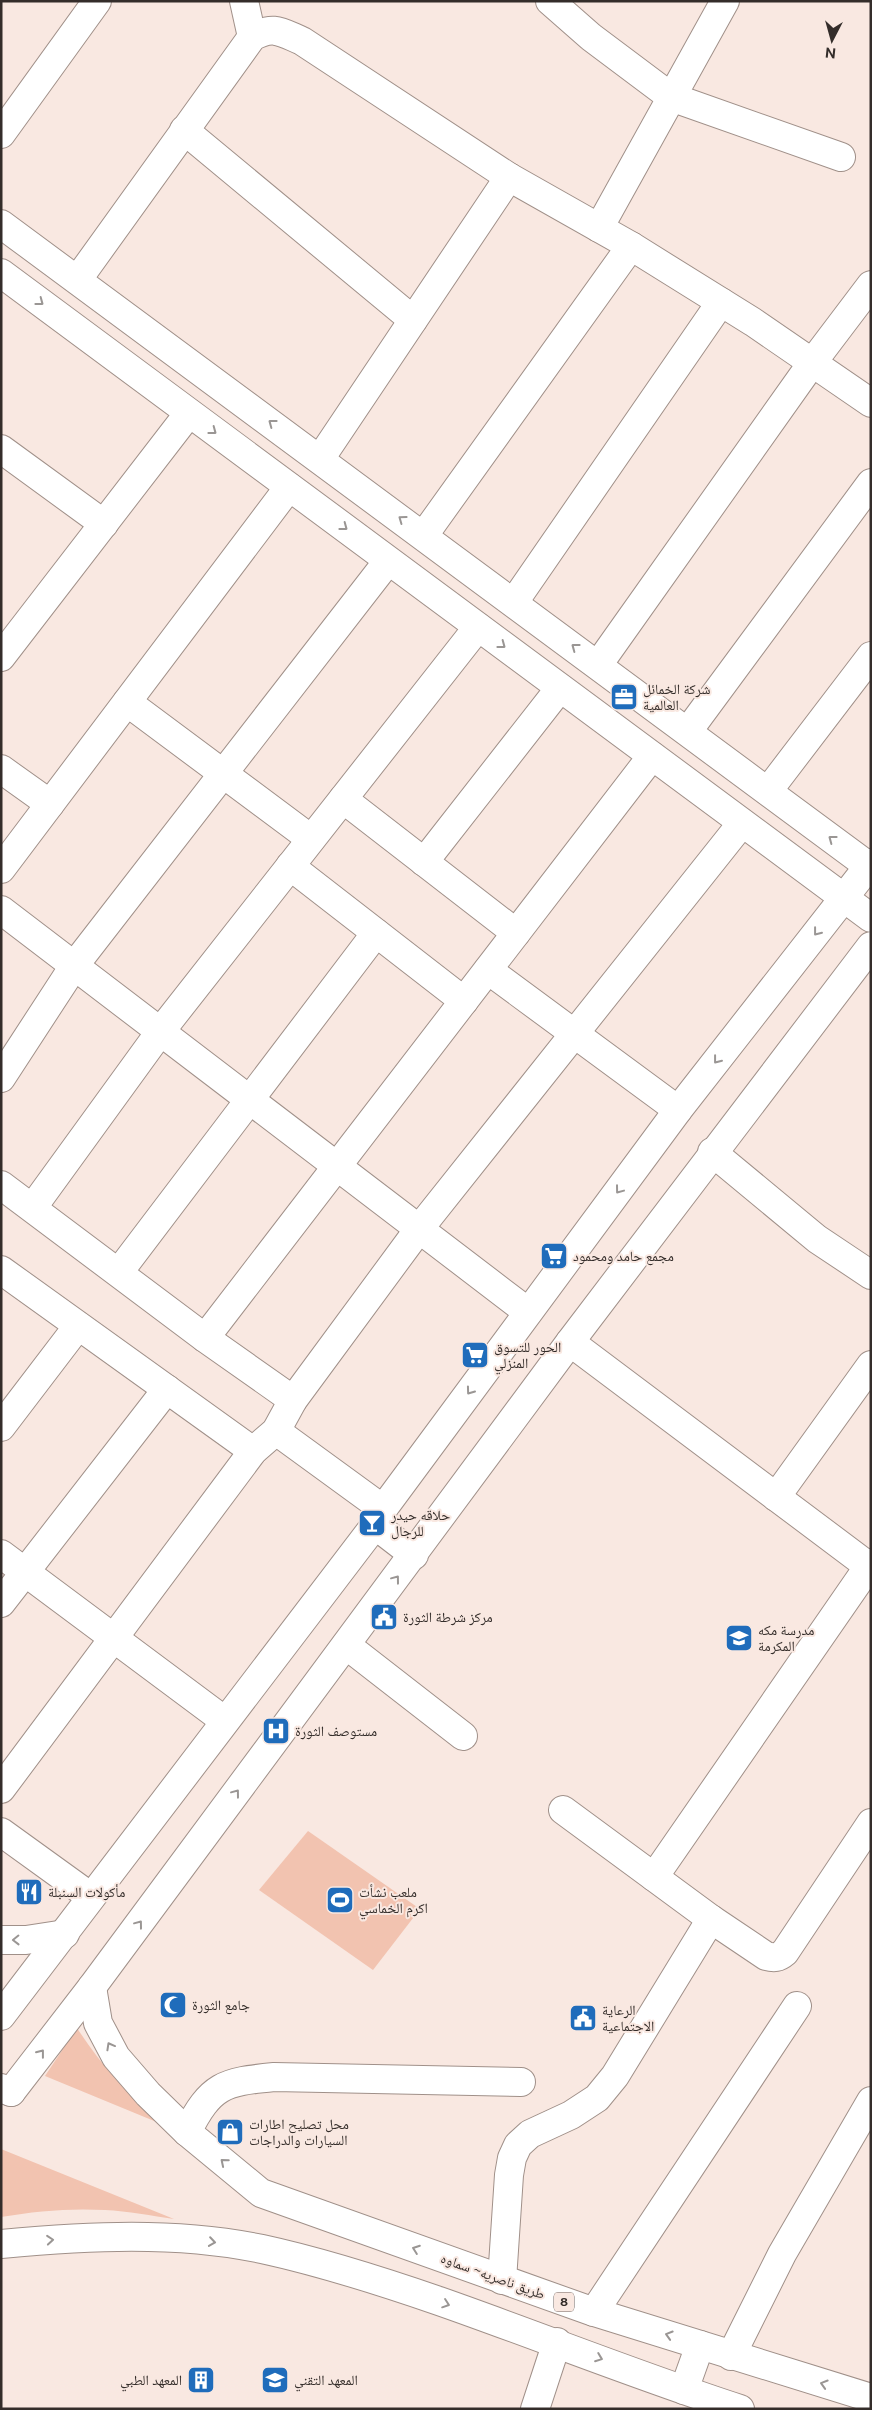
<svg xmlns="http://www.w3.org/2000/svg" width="872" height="2410" viewBox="0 0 872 2410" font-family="'Public Sans','Noto Naskh Arabic',sans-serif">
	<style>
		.green { fill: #f2c3b0 }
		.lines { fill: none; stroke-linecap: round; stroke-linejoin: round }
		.minor-casing { stroke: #a09089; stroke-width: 30 }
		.highway-casing { stroke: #a09089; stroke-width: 30 }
		.minor { stroke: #fff; stroke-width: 28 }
		.highway { stroke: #fff; stroke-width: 28 }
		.oneway { stroke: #9a9694 }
		.labels { text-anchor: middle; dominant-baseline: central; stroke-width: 4; stroke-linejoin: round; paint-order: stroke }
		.shield { fill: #f9e8e1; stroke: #6f6561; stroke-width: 1 }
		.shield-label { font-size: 12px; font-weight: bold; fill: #342d2a }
		.poi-label { font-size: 14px; fill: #342d2a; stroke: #f9e8e1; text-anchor: start }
		.street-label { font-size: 14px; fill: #342d2a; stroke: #f9e8e1 }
	</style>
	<rect width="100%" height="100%" fill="#f9e8e1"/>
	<!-- green -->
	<g class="green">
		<polygon points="308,1831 420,1909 373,1970 259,1890"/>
		<path d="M77,2028C100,2064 128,2094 159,2123L45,2076Z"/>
		<path d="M1,2149L174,2219C152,2216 128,2211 105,2210C70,2208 36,2211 1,2217Z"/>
	</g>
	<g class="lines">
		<!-- minor casing -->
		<g class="minor-casing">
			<g id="minor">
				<polyline points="244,1 252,37"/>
				<polyline points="550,1 591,37 671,97 841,157"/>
				<polyline points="184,130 413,320"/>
				<polyline points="1,134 97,1"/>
				<polyline points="1,224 871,868"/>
				<polyline points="599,228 725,1"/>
				<polyline points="1,273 871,918"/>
				<path d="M78,279L252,37C274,25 281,32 302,41L509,177L631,246L753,322L871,403"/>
				<polyline points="1,449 104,524"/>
				<polyline points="320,459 509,177"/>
				<polyline points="424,535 631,246"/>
				<polyline points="514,602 721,302"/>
				<polyline points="1,657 189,413"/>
				<polyline points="598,665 812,363 871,285"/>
				<polyline points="127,702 311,839"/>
				<polyline points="688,731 871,483"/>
				<polyline points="1,769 50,804"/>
				<polyline points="768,791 871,656"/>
				<polyline points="343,799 516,933"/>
				<polyline points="424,862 560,688"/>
				<polyline points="290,866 464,1001"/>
				<polyline points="1,869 289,487"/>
				<polyline points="1,910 528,1312"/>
				<polyline points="488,970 678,1110"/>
				<polyline points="1,1078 74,966 388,561"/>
				<polyline points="712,1152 817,1239 871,1275"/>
				<polyline points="1,1185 205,1338 293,1400"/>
				<polyline points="33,1207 160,1032 478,627"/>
				<polyline points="1,1270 253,1451"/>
				<polyline points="119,1272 376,933"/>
				<polyline points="205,1338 652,756"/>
				<polyline points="570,1342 871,1568"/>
				<polyline points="1,1427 78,1326"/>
				<polyline points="276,1431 383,1509"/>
				<polyline points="776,1497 871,1365"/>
				<polyline points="375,1525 414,1555"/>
				<polyline points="1,1554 225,1721"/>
				<polyline points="1,1603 167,1389"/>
				<polyline points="346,1645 463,1736"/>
				<polyline points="1,1789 253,1451 276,1431 293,1400 419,1229 742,823"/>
				<path d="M563,1810L711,1919L766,1956C774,1958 778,1958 785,1952L871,1823"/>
				<polyline points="1,1832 91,1897"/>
				<polyline points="654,1877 871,1563"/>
				<polyline points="1,2016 375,1525 383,1509 678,1110 871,863"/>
				<polyline points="11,2092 92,1987 570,1342 871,946"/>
				<path d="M187,2132C211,2085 223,2082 274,2077L521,2082"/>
				<polyline points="502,2280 509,2175 512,2158 518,2145 530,2134 571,2115 597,2098 615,2076 711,1919"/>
				<polyline points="594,2312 797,2006"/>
				<polyline points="731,2356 782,2254 871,2101"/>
				<polyline points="535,2409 557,2342"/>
			</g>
		</g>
		<!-- highway casing -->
		<g class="highway-casing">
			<g id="highway">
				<polyline points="1,1940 26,1940 65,1934"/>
				<polyline points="92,1987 98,2023 116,2057 148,2094 187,2132 261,2193 594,2312 871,2398"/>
				<polyline points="1,2088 11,2092"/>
				<path d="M1,2244C88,2236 175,2231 262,2249C322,2262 381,2281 439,2301C539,2336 638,2376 740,2409"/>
				<polyline points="684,2390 700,2345"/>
			</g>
		</g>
		<!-- minor -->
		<use href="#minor" class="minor"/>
		<!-- highway -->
		<use href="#highway" class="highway"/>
	</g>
	<!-- one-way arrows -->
	<defs><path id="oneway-chevron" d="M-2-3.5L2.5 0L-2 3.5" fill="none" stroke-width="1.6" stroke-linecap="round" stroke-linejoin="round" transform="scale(1.25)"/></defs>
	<g class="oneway">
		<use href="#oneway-chevron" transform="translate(40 302) rotate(37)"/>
		<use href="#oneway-chevron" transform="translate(272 423) rotate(-143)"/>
		<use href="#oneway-chevron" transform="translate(213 431) rotate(37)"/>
		<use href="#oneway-chevron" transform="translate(402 519) rotate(-144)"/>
		<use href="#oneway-chevron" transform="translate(344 527) rotate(37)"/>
		<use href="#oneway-chevron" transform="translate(502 645) rotate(37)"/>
		<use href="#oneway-chevron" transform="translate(575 647) rotate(-143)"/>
		<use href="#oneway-chevron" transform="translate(832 839) rotate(-143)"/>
		<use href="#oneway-chevron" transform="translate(817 932) rotate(128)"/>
		<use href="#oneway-chevron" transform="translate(717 1060) rotate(128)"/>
		<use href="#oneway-chevron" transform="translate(619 1190) rotate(127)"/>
		<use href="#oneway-chevron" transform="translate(470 1391) rotate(126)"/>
		<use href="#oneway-chevron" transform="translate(396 1579) rotate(-53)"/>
		<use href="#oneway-chevron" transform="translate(236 1793) rotate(-53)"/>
		<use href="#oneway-chevron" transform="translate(139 1924) rotate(-53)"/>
		<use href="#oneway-chevron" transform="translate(16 1940) rotate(179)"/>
		<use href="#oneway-chevron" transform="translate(110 2046) rotate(-119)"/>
		<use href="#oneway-chevron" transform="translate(41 2053) rotate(-52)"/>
		<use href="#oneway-chevron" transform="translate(224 2162) rotate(-140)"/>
		<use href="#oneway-chevron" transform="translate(50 2240) rotate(-5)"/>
		<use href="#oneway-chevron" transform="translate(212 2242) rotate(8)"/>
		<use href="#oneway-chevron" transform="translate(416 2249) rotate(-160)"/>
		<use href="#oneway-chevron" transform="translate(446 2304) rotate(19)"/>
		<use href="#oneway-chevron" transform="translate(669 2335) rotate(-163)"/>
		<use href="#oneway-chevron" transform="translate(599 2358) rotate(21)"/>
		<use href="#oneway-chevron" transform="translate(824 2384) rotate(-163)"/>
	</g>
	<!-- icons -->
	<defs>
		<g id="office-square" transform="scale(1.4375)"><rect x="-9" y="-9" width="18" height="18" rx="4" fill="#1f6cbb" stroke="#f9e8e1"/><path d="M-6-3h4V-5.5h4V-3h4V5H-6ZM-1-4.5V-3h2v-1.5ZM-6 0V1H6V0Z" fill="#fff"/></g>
		<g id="supermarket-square" transform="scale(1.4375)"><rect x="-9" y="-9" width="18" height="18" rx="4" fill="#1f6cbb" stroke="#f9e8e1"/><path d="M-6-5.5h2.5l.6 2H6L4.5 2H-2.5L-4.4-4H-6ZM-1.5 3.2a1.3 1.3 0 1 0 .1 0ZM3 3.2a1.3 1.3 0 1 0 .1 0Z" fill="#fff"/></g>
		<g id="bar-square" transform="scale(1.4375)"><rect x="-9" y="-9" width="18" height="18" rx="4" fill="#1f6cbb" stroke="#f9e8e1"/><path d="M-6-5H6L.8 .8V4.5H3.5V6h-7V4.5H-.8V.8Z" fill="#fff"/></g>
		<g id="civic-square" transform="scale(1.4375)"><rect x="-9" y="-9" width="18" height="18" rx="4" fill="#1f6cbb" stroke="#f9e8e1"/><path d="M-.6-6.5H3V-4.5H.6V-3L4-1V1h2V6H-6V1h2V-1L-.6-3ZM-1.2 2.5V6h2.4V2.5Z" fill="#fff"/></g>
		<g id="school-square" transform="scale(1.4375)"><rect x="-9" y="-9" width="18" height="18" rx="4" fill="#1f6cbb" stroke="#f9e8e1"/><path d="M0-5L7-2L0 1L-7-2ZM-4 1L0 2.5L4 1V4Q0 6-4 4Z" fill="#fff"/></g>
		<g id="hospital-square" transform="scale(1.4375)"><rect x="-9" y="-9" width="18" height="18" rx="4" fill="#1f6cbb" stroke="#f9e8e1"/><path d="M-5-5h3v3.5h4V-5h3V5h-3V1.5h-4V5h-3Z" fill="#fff"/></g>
		<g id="restaurant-square" transform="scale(1.4375)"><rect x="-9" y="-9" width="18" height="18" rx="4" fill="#1f6cbb" stroke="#f9e8e1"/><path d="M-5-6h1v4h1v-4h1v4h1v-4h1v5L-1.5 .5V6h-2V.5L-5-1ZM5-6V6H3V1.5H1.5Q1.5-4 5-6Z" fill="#fff"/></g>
		<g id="stadium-square" transform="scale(1.4375)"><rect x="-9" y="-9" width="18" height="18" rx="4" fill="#1f6cbb" stroke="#f9e8e1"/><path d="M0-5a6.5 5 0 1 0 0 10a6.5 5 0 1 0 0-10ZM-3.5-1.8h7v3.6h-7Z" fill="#fff"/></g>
		<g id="mosque-square" transform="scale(1.4375)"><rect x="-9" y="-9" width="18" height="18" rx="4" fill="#1f6cbb" stroke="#f9e8e1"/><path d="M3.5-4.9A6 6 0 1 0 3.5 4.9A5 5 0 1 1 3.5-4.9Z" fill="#fff"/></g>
		<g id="shop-square" transform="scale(1.4375)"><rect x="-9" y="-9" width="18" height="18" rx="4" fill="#1f6cbb" stroke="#f9e8e1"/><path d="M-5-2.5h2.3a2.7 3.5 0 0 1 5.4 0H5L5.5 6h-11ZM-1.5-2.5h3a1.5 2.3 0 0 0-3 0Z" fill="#fff"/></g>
		<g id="building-square" transform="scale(1.4375)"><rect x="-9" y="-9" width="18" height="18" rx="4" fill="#1f6cbb" stroke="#f9e8e1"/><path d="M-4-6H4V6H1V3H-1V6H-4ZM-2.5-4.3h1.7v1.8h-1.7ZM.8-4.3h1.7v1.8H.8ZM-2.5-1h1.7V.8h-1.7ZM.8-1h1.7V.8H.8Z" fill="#fff"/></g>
		<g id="university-square" transform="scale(1.4375)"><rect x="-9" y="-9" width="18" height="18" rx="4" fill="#1f6cbb" stroke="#f9e8e1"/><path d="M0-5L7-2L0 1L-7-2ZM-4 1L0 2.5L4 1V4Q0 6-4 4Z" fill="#fff"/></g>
	</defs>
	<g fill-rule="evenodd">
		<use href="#office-square" x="624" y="697"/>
		<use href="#supermarket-square" x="554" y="1256"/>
		<use href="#supermarket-square" x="475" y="1355"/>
		<use href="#bar-square" x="372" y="1523"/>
		<use href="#civic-square" x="384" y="1617"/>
		<use href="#school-square" x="739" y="1638"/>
		<use href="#hospital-square" x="276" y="1731"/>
		<use href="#restaurant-square" x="29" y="1892"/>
		<use href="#stadium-square" x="340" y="1900"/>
		<use href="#mosque-square" x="173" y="2005"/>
		<use href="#civic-square" x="583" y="2018"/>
		<use href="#shop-square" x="230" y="2132"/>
		<use href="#building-square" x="201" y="2380"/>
		<use href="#university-square" x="275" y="2380"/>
	</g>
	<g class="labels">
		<!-- shield labels -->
		<rect class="shield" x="554" y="2292.5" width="20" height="19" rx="4"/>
		<g class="shield-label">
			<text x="564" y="2302">8</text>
		</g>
		<!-- poi labels -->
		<g class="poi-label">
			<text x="643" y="689">شركة الخمائل<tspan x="643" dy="16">العالمية</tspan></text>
			<text x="573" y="1256">مجمع حامد ومحمود</text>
			<text x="494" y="1347">الحور للتسوق<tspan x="494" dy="16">المنزلي</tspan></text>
			<text x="391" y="1515">حلاقه حيدر<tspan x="391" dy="16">للرجال</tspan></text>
			<text x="403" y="1617">مركز شرطة الثورة</text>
			<text x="758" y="1630">مدرسة مكه<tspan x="758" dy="16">المكرمة</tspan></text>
			<text x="295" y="1731">مستوصف الثورة</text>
			<text x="48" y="1892">مأكولات السنبلة</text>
			<text x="359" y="1892">ملعب نشأت<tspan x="359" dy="16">اكرم الخماسي</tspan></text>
			<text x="192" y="2005">جامع الثورة</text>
			<text x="602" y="2010">الرعاية<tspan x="602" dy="16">الاجتماعية</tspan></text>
			<text x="249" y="2124">محل تصليح اطارات<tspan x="249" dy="16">السيارات والدراجات</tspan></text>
			<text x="182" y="2380" text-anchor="end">المعهد الطبي</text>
			<text x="294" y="2380">المعهد التقني</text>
		</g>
		<!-- street labels -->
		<g class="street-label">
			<text transform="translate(493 2276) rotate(20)">طريق ناصريه~ سماوه</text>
		</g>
	</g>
	<!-- border -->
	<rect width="872" height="2410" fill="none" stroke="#342d2a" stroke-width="5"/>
	<!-- north arrow -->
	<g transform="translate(832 40) rotate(186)" stroke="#f9e8e1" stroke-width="4" paint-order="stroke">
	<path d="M0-4L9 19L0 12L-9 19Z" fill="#342d2a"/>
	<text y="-8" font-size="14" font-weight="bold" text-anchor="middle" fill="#342d2a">N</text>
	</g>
</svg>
